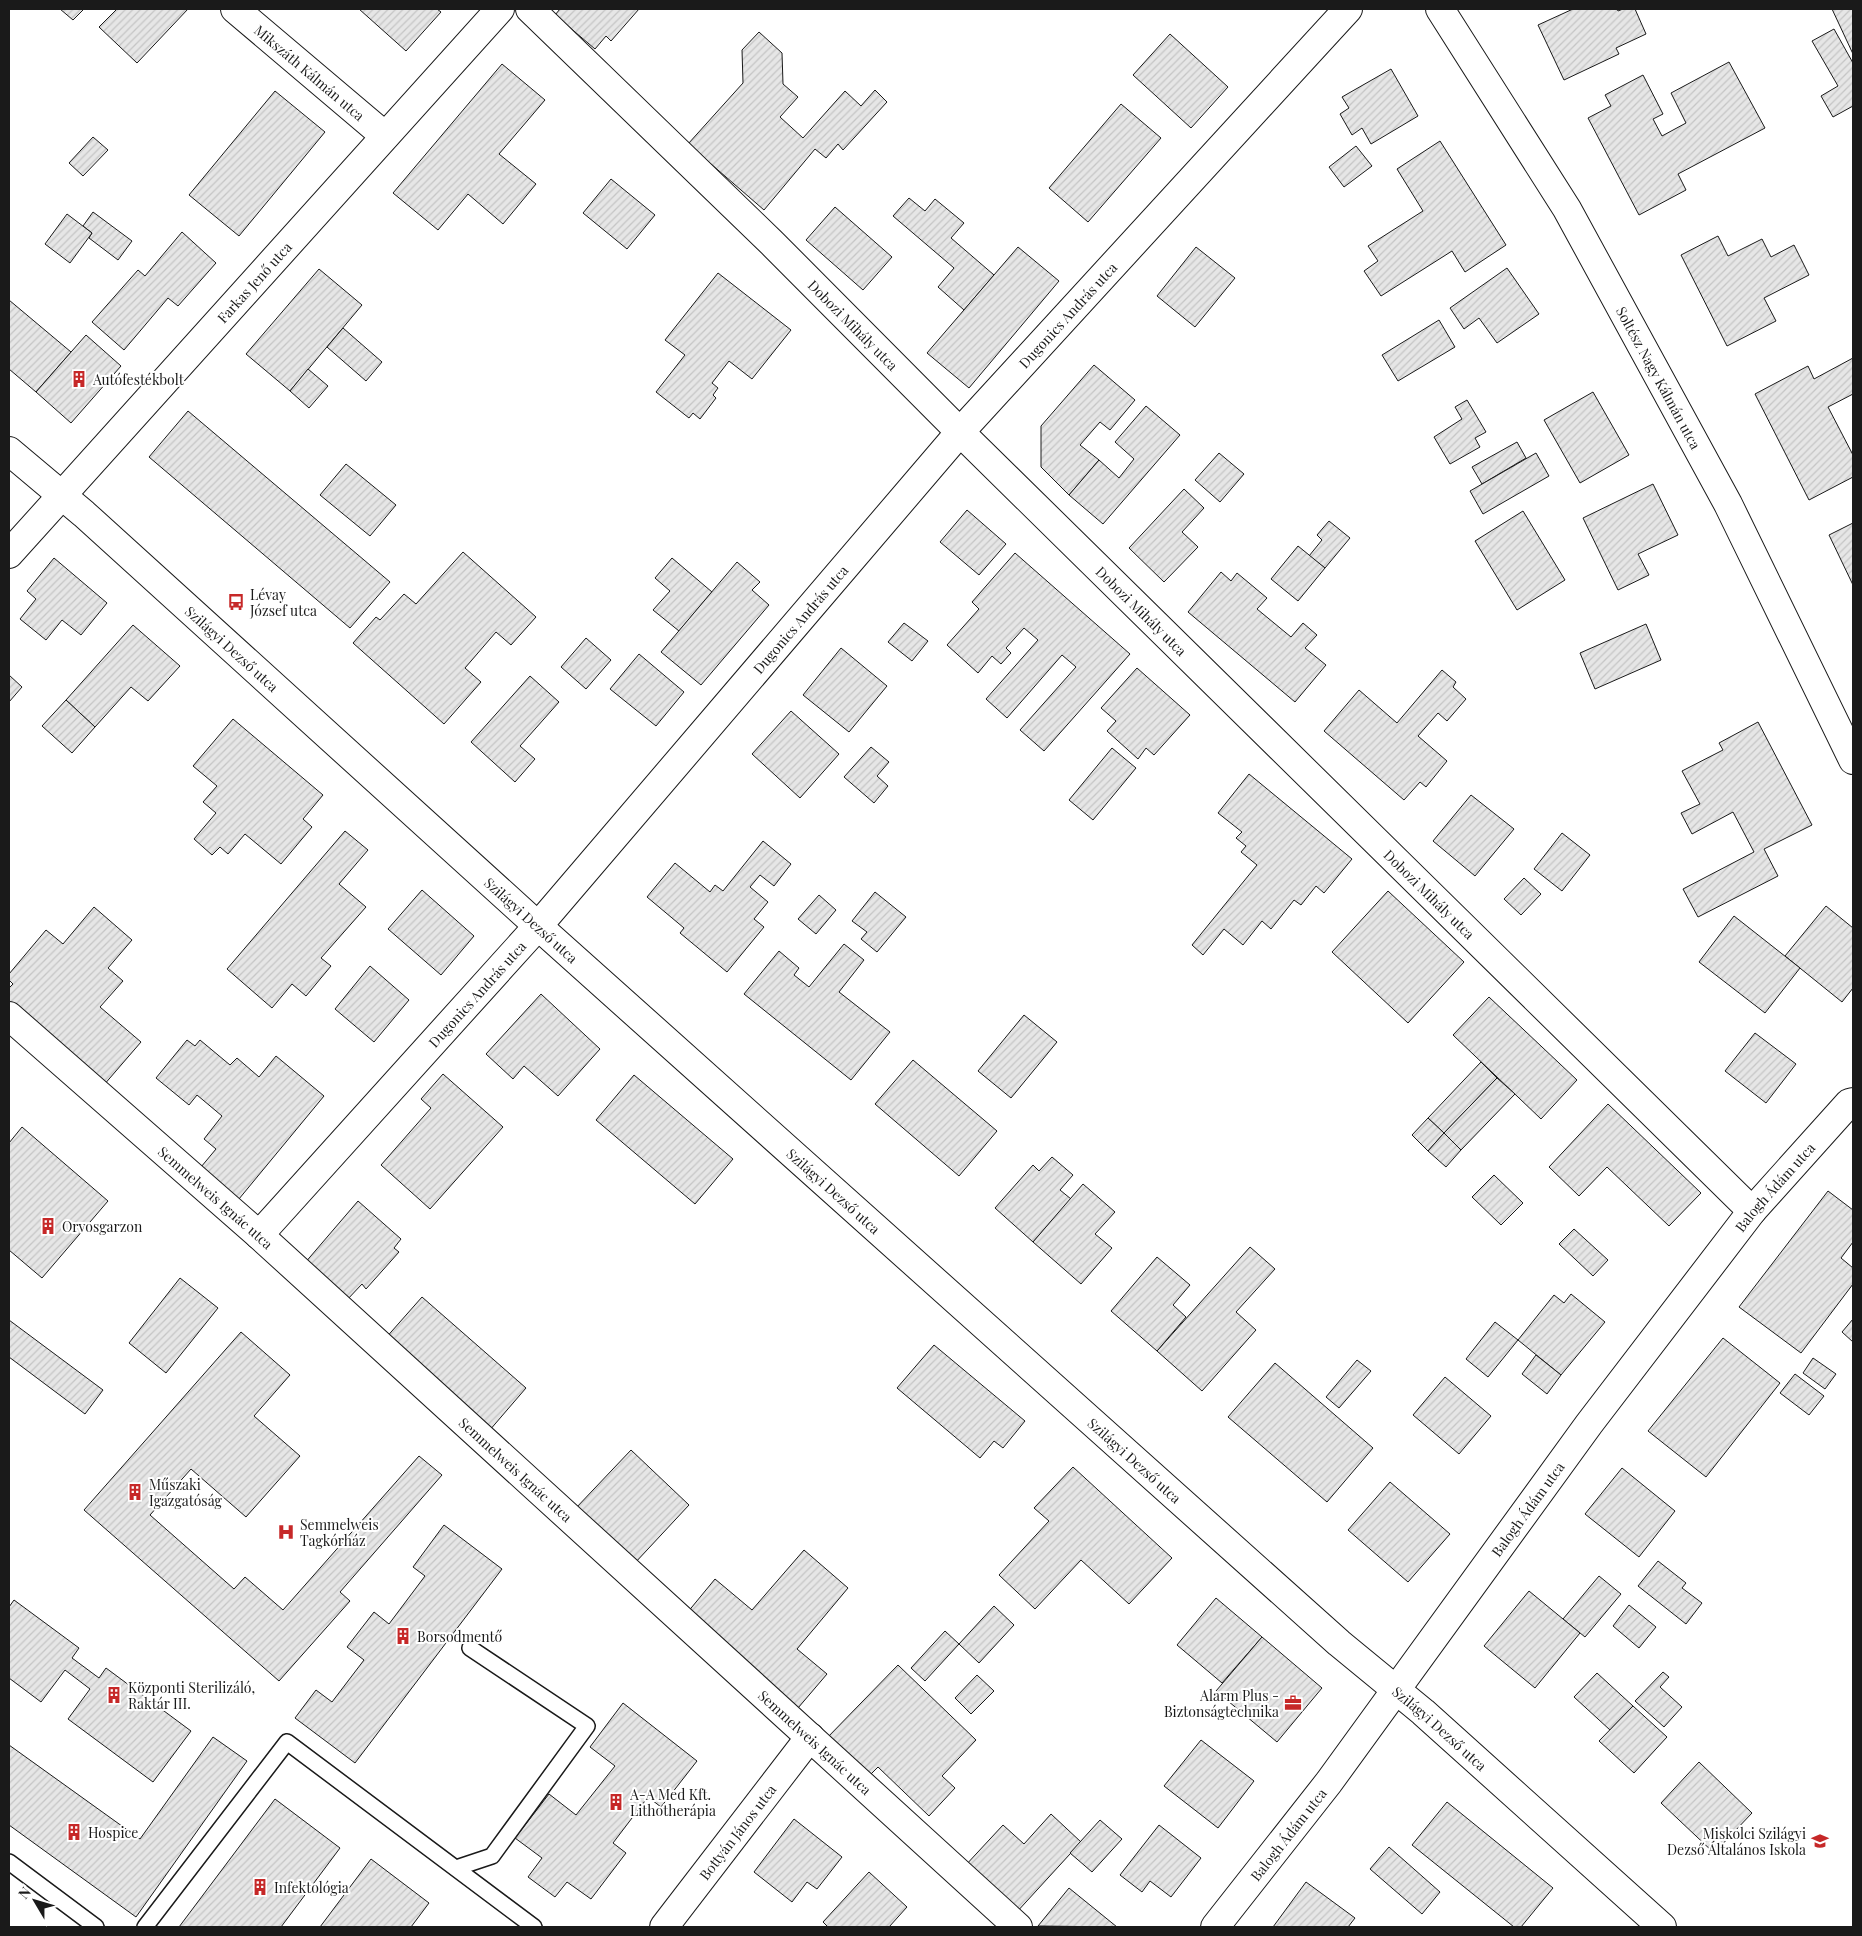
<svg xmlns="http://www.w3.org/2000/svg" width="1862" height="1936" viewBox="0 0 1862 1936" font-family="'Playfair Display',serif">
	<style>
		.building { fill: url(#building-hatch); stroke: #1a1a1a }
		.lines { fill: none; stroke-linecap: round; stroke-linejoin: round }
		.lane-casing { stroke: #1a1a1a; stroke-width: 18 }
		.street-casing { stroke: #1a1a1a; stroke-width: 30 }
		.secondary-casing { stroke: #1a1a1a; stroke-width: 30 }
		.primary-casing { stroke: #1a1a1a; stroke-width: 30 }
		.lane { stroke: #fff; stroke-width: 15 }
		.street { stroke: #fff; stroke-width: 28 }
		.secondary { stroke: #fff; stroke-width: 28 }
		.primary { stroke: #fff; stroke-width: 28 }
		.labels { text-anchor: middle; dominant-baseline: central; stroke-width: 4; stroke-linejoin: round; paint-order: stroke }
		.street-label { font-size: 14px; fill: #1a1a1a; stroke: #fff }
		.poi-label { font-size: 14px; fill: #1a1a1a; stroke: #fff; text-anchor: start }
	</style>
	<defs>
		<pattern id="building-hatch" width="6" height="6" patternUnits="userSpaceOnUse" patternTransform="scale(1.25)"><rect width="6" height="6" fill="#e6e6e6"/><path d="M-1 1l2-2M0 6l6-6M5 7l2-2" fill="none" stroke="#c5c5c5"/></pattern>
	</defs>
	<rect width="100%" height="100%" fill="#fff"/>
	<!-- building -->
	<g class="building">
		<polygon points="60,9 84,9 73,20"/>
		<polygon points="117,9 188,9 137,63 99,27"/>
		<polygon points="359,9 437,9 441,12 406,51"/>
		<polygon points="560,9 639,9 611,41 606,36 595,49 555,15"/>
		<polygon points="1573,9 1617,9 1618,11 1623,9 1635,9 1646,34 1616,48 1619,54 1564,80 1538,25"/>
		<polygon points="1832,9 1853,9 1853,54"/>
		<polygon points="1834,29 1853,63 1853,106 1833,117 1821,96 1838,86 1812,41"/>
		<polygon points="759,32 782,53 783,84 798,97 780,117 803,138 845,91 861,106 875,90 887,102 843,150 838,144 826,158 815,149 764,210 688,144 743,83 742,50"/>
		<polygon points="1170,34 1228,87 1191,128 1133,75"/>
		<polygon points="1729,62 1765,128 1678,174 1686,190 1639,215 1588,118 1611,106 1605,95 1643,75 1663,114 1653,119 1662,136 1686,123 1671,93"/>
		<polygon points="502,64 545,100 499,154 536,184 503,224 468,194 438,230 393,193"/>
		<polygon points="1391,69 1418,116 1371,144 1362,128 1352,135 1340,114 1349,108 1342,97"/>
		<polygon points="275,91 325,132 239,236 189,195"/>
		<polygon points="1121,104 1161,138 1088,222 1049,188"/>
		<polygon points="93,137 108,150 83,176 69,163"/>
		<polygon points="1440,141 1506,245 1465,272 1452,251 1381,296 1364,271 1378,261 1368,246 1423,211 1397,169"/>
		<polygon points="1356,146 1372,166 1344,187 1329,167"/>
		<polygon points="611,179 655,215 627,249 583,213"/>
		<polygon points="909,198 925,211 935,199 964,223 951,238 994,275 964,310 938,287 954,268 893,216"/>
		<polygon points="835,207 892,257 863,290 806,240"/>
		<polygon points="93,212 132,241 118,260 89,238 92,233 83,226"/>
		<polygon points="67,214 92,233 70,263 45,244"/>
		<polygon points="182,232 216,263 178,306 168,298 124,350 92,322 138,270 145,276"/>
		<polygon points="1718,236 1728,256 1762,239 1771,257 1794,245 1809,275 1764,298 1776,321 1727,346 1681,255"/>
		<polygon points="1018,247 1059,281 969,388 927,353"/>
		<polygon points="1196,247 1235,278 1195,327 1157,296"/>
		<polygon points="1507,268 1539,314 1497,343 1479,318 1464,329 1450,308"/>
		<polygon points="319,269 362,305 290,391 246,354"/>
		<polygon points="718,273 791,330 752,379 729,361 712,383 718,388 713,395 716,398 700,419 693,413 689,418 656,392 685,355 665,340"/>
		<polygon points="9,300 71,352 36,392 9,369"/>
		<polygon points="1439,320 1455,347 1398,381 1382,355"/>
		<polygon points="343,328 382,362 366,381 327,347"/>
		<polygon points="86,335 121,366 71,423 36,392"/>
		<polygon points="1853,358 1853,394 1828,407 1853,455 1853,477 1809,500 1755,394 1808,366 1814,379"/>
		<polygon points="1094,365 1135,400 1110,430 1100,422 1080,445 1099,460 1069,495 1041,467 1041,426"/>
		<polygon points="308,369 328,386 309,408 290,391"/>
		<polygon points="1593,392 1629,455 1580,483 1544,420"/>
		<polygon points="1467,400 1486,432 1475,438 1480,447 1450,464 1434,437 1462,419 1455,407"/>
		<polygon points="1146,406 1180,435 1103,524 1069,495 1099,460 1119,478 1134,459 1115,442"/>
		<polygon points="188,411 390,582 350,628 149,457"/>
		<polygon points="1517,442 1526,458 1482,484 1472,467"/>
		<polygon points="1219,453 1244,474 1220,502 1195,480"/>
		<polygon points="1536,453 1549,476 1483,514 1470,491"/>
		<polygon points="346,464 396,505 370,536 320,495"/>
		<polygon points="1653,484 1678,535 1638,554 1649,575 1618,590 1583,518"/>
		<polygon points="1184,489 1204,508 1182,532 1198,547 1164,582 1129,548"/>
		<polygon points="967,510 1006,544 979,575 940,542"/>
		<polygon points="1523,511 1565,580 1517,610 1475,541"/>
		<polygon points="1329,521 1350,538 1325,568 1309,556 1322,540 1317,535"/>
		<polygon points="1853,523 1853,585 1829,535"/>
		<polygon points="1298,546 1325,568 1298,601 1271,579"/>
		<polygon points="463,552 536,617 511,645 496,632 465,668 481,682 444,724 353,643 376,617 380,620 404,594 416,604"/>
		<polygon points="1015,553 1130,654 1044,751 1020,730 1076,667 1062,655 1007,718 986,699 1038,640 1024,628 1006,648 1011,653 1001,664 992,656 978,673 947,645 979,609 972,602"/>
		<polygon points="54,558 107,603 81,635 62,620 46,640 20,619 36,599 27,591"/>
		<polygon points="672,558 712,592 679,631 653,610 670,591 655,578"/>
		<polygon points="737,562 760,582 752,590 769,605 701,685 661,652"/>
		<polygon points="1221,572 1231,581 1237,573 1267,598 1257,609 1291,637 1303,623 1317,635 1305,648 1326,665 1295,702 1188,612"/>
		<polygon points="904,623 928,641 912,661 888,642"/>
		<polygon points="1646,624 1661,660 1595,689 1580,653"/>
		<polygon points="133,625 180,666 148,701 131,687 95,727 66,700"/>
		<polygon points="586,638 611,660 586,689 561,667"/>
		<polygon points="841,648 887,686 849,732 803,695"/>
		<polygon points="639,654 684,692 656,726 610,689"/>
		<polygon points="1137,668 1190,715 1154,755 1146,748 1138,759 1107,731 1116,721 1101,708"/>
		<polygon points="1442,670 1456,682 1453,687 1466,699 1447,721 1438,713 1418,736 1447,761 1426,787 1420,782 1404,800 1324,731 1359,690 1397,723"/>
		<polygon points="9,675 22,687 9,702"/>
		<polygon points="530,676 559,702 520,746 535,759 515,782 471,742"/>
		<polygon points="66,700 95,727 72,753 42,726"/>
		<polygon points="791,711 839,754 800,798 752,754"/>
		<polygon points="233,719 323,795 303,819 312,827 281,864 245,834 228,854 220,847 212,855 194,839 216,813 203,802 217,786 193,766"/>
		<polygon points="1758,722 1812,825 1764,849 1778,876 1698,917 1683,889 1754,852 1733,812 1692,834 1681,813 1700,804 1682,771 1723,750 1719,743"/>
		<polygon points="871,747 889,762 877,776 888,786 874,803 844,777"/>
		<polygon points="1112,748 1136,768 1093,820 1069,800"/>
		<polygon points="1249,774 1352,859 1324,893 1316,886 1301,905 1294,900 1271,929 1262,921 1243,945 1224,929 1203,955 1192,945 1257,865 1241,852 1246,846 1236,838 1242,832 1218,813"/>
		<polygon points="1471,795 1514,829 1475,876 1433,841"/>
		<polygon points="345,831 368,850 339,884 366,907 321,958 331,966 306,996 292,984 272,1008 227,969"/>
		<polygon points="1562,833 1590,855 1562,891 1534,869"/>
		<polygon points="763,841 791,864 774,886 760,875 750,887 768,902 754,919 764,927 727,972 680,933 684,928 647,897 675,863 710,892 715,885 723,891"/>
		<polygon points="1524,878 1541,894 1521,915 1504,899"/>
		<polygon points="422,890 474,936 441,975 388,929"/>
		<polygon points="1388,891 1464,962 1408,1023 1332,952"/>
		<polygon points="875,892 906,917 877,952 861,939 867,932 852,921"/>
		<polygon points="819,895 836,910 816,934 798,919"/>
		<polygon points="1826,906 1853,928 1853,988 1842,1002 1785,956"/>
		<polygon points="94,907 132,940 108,968 123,981 100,1007 141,1042 103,1086 9,1005 9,988 13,984 9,980 9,974 46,930 63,944"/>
		<polygon points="1734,916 1800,968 1765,1013 1699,962"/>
		<polygon points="844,944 864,960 839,992 890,1032 851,1080 744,994 779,951 799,968 794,975 809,987"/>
		<polygon points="370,966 409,1000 374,1042 335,1009"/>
		<polygon points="541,994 600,1049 558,1096 524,1066 513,1079 486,1054"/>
		<polygon points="1489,997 1577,1080 1541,1119 1453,1035"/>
		<polygon points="1024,1015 1057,1042 1011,1098 978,1071"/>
		<polygon points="1755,1033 1796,1064 1766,1103 1725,1071"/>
		<polygon points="187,1040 195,1046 200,1040 230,1065 237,1058 259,1077 276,1056 324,1096 234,1205 196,1173 216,1149 204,1139 222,1116 197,1095 189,1105 156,1078"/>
		<polygon points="913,1060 997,1131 959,1176 875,1104"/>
		<polygon points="1481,1062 1497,1078 1444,1133 1428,1118"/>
		<polygon points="443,1074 503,1127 430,1209 381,1165 431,1108 421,1099"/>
		<polygon points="634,1075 733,1159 695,1204 596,1120"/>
		<polygon points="1497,1078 1515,1094 1461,1150 1444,1133"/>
		<polygon points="1608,1104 1701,1193 1669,1226 1607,1167 1579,1196 1549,1167"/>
		<polygon points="1428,1118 1444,1133 1428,1151 1412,1135"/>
		<polygon points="22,1127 108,1201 42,1278 9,1250 9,1143"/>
		<polygon points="1444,1133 1461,1150 1446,1167 1428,1151"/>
		<polygon points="1052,1157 1073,1175 1060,1190 1071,1199 1033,1242 995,1208 1033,1165 1039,1171"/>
		<polygon points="1494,1175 1523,1203 1501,1225 1472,1197"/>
		<polygon points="1083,1184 1115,1212 1095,1234 1112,1248 1081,1284 1033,1242"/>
		<polygon points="1828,1191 1853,1210 1853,1242 1841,1258 1853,1268 1853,1284 1801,1353 1739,1307"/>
		<polygon points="358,1201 401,1239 394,1248 399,1252 366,1289 362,1284 346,1301 304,1264"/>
		<polygon points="1574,1229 1608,1260 1593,1276 1559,1244"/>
		<polygon points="1250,1247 1275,1269 1236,1312 1256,1330 1202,1391 1157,1351"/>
		<polygon points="1157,1257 1190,1285 1173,1305 1186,1317 1157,1351 1111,1311"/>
		<polygon points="180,1278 218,1308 166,1373 129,1343"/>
		<polygon points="1571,1294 1605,1322 1561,1375 1518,1340 1554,1295 1564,1303"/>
		<polygon points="422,1297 526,1388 489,1431 384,1340"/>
		<polygon points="1853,1319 1853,1342 1842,1332"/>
		<polygon points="9,1320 103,1390 85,1414 9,1357"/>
		<polygon points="1495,1322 1518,1340 1488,1377 1466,1359"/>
		<polygon points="241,1332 290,1375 254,1416 300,1456 246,1517 191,1469 150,1515 234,1589 245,1577 283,1610 419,1456 442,1475 340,1592 350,1601 279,1681 84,1510"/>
		<polygon points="1723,1338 1780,1383 1706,1477 1648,1431"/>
		<polygon points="934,1345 1025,1421 1003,1448 994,1441 980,1458 897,1388"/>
		<polygon points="1536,1355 1561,1375 1547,1394 1522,1374"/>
		<polygon points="1813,1358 1836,1374 1825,1389 1803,1373"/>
		<polygon points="1357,1360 1371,1371 1339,1408 1326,1397"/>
		<polygon points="1275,1363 1373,1448 1327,1502 1228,1417"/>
		<polygon points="1795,1374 1824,1396 1809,1415 1780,1393"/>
		<polygon points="1445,1377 1491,1416 1459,1454 1413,1415"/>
		<polygon points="631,1450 689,1505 634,1564 575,1509"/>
		<polygon points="1073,1467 1172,1558 1129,1604 1081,1560 1035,1609 999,1575 1049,1521 1034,1508"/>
		<polygon points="1622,1468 1675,1511 1639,1557 1585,1514"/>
		<polygon points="1390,1482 1450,1534 1408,1582 1348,1530"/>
		<polygon points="444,1525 502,1569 355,1763 295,1718 316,1690 332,1702 364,1660 347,1647 374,1612 389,1624 425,1576 413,1567"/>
		<polygon points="804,1550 848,1588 797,1649 827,1674 798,1708 687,1613 715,1579 752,1610"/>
		<polygon points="1658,1561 1686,1583 1682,1588 1702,1603 1686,1624 1638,1586"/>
		<polygon points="1599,1576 1621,1594 1585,1637 1563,1619"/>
		<polygon points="1529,1591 1580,1633 1535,1688 1484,1646"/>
		<polygon points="1216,1598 1262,1637 1222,1683 1177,1645"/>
		<polygon points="14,1600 79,1648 72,1658 99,1678 106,1668 191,1731 153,1782 68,1719 90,1689 65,1670 41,1702 9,1678 9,1607"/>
		<polygon points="1629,1605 1656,1627 1639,1648 1613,1626"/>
		<polygon points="994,1606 1014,1625 979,1663 959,1644"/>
		<polygon points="945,1631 959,1644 925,1681 911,1668"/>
		<polygon points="1262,1637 1322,1688 1277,1742 1216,1691"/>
		<polygon points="898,1665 976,1740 942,1776 955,1788 929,1816 878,1767 866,1779 825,1740"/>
		<polygon points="1663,1672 1669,1677 1660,1687 1682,1707 1664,1727 1635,1701"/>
		<polygon points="1597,1673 1633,1706 1610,1730 1574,1697"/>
		<polygon points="977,1675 994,1691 971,1714 955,1698"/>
		<polygon points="623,1703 697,1761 661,1807 648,1797 613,1843 626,1853 591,1899 567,1882 555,1897 528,1877 542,1858 515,1838 549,1794 576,1815 615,1766 590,1747"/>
		<polygon points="1633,1706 1667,1737 1634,1773 1599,1741"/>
		<polygon points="213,1737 247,1761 136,1917 9,1825 9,1745 140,1839"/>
		<polygon points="1201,1740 1254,1781 1218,1828 1164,1786"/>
		<polygon points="1699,1762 1752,1813 1714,1853 1661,1803"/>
		<polygon points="275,1799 340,1848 281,1927 179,1927"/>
		<polygon points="1447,1802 1553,1888 1521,1927 1514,1927 1412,1845"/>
		<polygon points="1051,1814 1081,1842 1015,1914 964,1867 1003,1825 1024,1844"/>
		<polygon points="794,1819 842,1857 817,1889 807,1882 792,1902 754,1872"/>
		<polygon points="1100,1820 1122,1839 1092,1872 1070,1853"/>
		<polygon points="1159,1825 1201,1858 1171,1897 1150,1881 1142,1892 1120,1875"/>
		<polygon points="1389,1847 1440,1892 1422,1914 1370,1869"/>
		<polygon points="371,1859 429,1903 411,1927 320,1927"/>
		<polygon points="869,1872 907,1907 889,1927 828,1927 823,1922"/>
		<polygon points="1306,1882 1355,1918 1348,1927 1273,1927"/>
		<polygon points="1069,1888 1117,1927 1038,1926"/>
	</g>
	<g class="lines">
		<!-- lane casing -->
		<g class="lane-casing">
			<g id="lane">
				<polyline points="9,1862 96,1927"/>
				<polyline points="456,1868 492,1856 587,1726 470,1648"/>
				<polyline points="145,1927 287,1742 534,1927"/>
			</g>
		</g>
		<!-- street casing -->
		<g class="street-casing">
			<g id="street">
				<path id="s1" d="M235,9L385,136"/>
				<path id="s2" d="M530,9L772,243L960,432L1752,1211"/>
				<path id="s3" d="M9,554L500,9"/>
				<path id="s4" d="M9,1016L259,1235L1018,1927"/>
				<path id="s5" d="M259,1235L538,926L960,432L1348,9"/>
				<path id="s6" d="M664,1927L810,1737"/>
				<path id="s7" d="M1215,1927L1329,1782L1589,1424L1752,1211L1849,1103L1853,1102"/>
			</g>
		</g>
		<!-- secondary casing -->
		<g class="secondary-casing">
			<g id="secondary">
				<path id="s8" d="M1440,9L1567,209L1728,504L1853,760"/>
			</g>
		</g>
		<!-- primary casing -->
		<g class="primary-casing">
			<g id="primary">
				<path id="s9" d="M9,451L84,514L538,926L1339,1643L1423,1712L1662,1927"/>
			</g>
		</g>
		<!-- lane -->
		<use href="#lane" class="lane"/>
		<!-- street -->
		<use href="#street" class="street"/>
		<!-- secondary -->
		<use href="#secondary" class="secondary"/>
		<!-- primary -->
		<use href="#primary" class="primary"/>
	</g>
	<!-- icons -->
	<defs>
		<g id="building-bare" transform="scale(1.35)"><path d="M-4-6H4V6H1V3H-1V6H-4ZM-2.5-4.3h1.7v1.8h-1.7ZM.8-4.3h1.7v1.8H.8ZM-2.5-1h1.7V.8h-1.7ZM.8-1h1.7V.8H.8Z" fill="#c62828" stroke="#fff" stroke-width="2.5" paint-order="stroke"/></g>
		<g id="bus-bare" transform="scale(1.35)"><path d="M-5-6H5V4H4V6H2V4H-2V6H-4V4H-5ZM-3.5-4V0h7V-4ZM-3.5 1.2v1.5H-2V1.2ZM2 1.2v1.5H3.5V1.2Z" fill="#c62828" stroke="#fff" stroke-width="2.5" paint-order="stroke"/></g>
		<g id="hospital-bare" transform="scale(1.35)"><path d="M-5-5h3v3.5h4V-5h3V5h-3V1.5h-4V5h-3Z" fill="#c62828" stroke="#fff" stroke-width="2.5" paint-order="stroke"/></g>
		<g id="office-bare" transform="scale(1.35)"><path d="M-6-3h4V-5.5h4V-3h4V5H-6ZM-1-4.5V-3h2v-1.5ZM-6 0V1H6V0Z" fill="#c62828" stroke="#fff" stroke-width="2.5" paint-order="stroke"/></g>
		<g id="school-bare" transform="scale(1.35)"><path d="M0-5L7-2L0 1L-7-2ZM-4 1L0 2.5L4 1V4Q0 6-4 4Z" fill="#c62828" stroke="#fff" stroke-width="2.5" paint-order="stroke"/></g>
	</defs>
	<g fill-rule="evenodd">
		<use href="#building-bare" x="79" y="379"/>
		<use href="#bus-bare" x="236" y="602"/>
		<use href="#building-bare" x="48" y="1226"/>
		<use href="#building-bare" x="135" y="1492"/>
		<use href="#hospital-bare" x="286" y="1532"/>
		<use href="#building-bare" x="403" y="1636"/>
		<use href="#building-bare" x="114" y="1695"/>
		<use href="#office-bare" x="1293" y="1703"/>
		<use href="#building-bare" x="616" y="1802"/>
		<use href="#building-bare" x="74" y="1832"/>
		<use href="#school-bare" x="1820" y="1841"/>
		<use href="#building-bare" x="260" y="1887"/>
	</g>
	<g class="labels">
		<!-- street labels -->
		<g class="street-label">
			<text stroke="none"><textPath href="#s1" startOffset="98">Mikszáth Kálmán utca</textPath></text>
			<text stroke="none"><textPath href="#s3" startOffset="366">Farkas Jenő utca</textPath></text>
			<text stroke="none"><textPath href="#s5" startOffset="1225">Dugonics András utca</textPath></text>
			<text stroke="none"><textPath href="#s2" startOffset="452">Dobozi Mihály utca</textPath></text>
			<text stroke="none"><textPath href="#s8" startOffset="429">Soltész Nagy Kálmán utca</textPath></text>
			<text stroke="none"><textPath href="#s2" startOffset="858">Dobozi Mihály utca</textPath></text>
			<text stroke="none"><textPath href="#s5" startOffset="820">Dugonics András utca</textPath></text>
			<text stroke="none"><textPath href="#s9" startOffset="298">Szilágyi Dezső utca</textPath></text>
			<text stroke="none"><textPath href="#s2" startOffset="1262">Dobozi Mihály utca</textPath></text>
			<text stroke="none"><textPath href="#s9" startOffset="702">Szilágyi Dezső utca</textPath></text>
			<text stroke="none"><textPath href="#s5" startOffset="325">Dugonics András utca</textPath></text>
			<text stroke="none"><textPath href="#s7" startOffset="928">Balogh Ádám utca</textPath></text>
			<text stroke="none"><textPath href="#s9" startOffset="1108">Szilágyi Dezső utca</textPath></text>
			<text stroke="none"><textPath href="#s4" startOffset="275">Semmelweis Ignác utca</textPath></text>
			<text stroke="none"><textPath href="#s9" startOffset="1512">Szilágyi Dezső utca</textPath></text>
			<text stroke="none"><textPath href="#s4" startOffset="680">Semmelweis Ignác utca</textPath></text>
			<text stroke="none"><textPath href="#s7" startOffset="522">Balogh Ádám utca</textPath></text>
			<text stroke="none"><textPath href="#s9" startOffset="1918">Szilágyi Dezső utca</textPath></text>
			<text stroke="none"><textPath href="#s4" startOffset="1085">Semmelweis Ignác utca</textPath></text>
			<text stroke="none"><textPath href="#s6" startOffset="120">Bottyán János utca</textPath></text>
			<text stroke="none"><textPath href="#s7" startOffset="118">Balogh Ádám utca</textPath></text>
		</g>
		<!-- poi labels -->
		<g class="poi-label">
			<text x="93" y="379">Autófestékbolt</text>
			<text x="250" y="594">Lévay<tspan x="250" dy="16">József utca</tspan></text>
			<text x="62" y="1226">Orvosgarzon</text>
			<text x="149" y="1484">Műszaki<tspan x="149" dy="16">Igazgatóság</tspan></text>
			<text x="300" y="1524">Semmelweis<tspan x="300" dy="16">Tagkórház</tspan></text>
			<text x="417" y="1636">Borsodmentő</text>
			<text x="128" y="1687">Központi Sterilizáló,<tspan x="128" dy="16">Raktár III.</tspan></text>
			<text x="1279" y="1695" text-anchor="end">Alarm Plus -<tspan x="1279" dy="16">Biztonságtechnika</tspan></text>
			<text x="630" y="1794">A-A Med Kft.<tspan x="630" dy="16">Lithotherápia</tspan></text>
			<text x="88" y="1832">Hospice</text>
			<text x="1806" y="1833" text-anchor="end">Miskolci Szilágyi<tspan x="1806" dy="16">Dezső Általános Iskola</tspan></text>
			<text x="274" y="1887">Infektológia</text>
		</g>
	</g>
	<!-- border -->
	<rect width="1862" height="1936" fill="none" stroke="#1a1a1a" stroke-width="20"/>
	<!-- north arrow -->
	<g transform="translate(35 1901) rotate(308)" stroke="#ffffff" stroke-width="4" paint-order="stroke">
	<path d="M0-4L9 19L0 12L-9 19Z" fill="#1a1a1a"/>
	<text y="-8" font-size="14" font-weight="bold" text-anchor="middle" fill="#1a1a1a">N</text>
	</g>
</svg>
